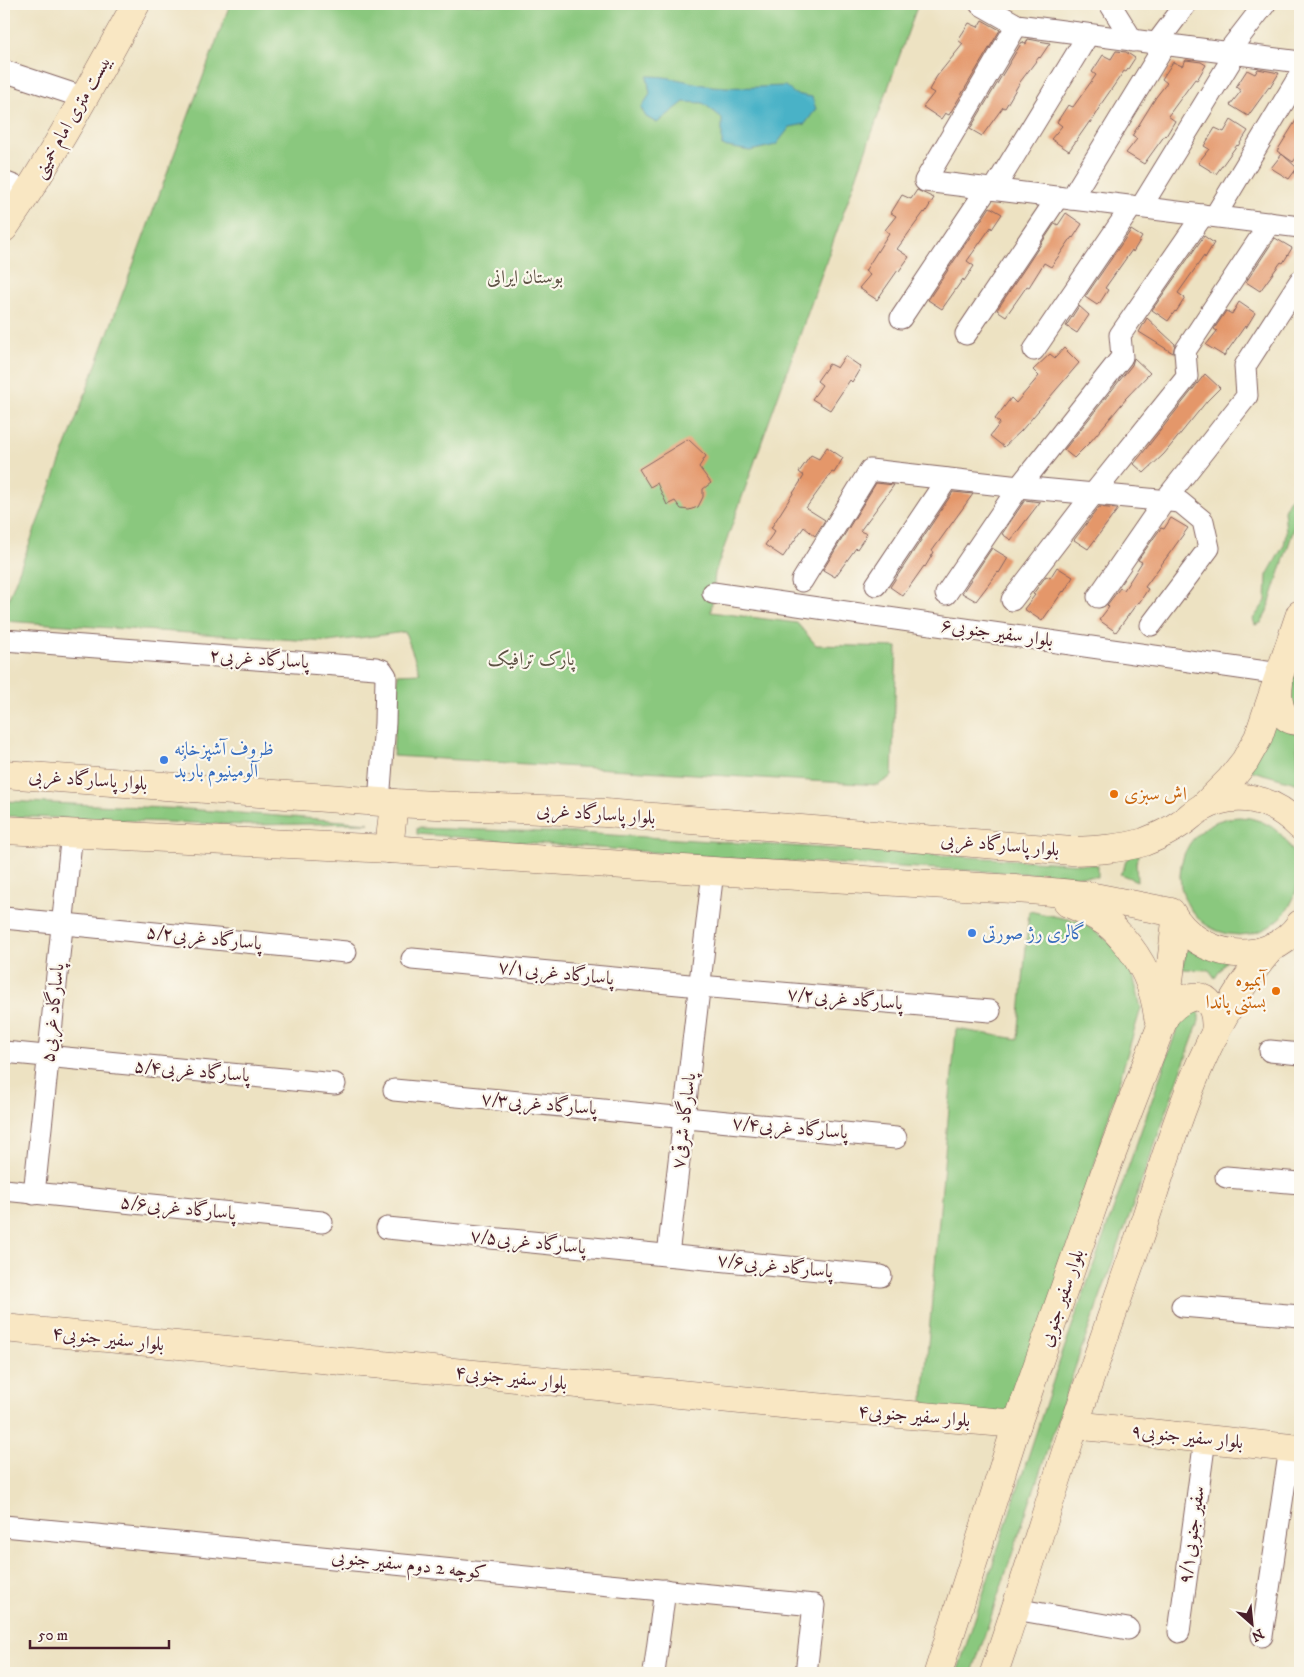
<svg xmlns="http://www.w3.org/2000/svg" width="1304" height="1677" viewBox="0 0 1304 1677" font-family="'IM FELL DW Pica',Amiri,serif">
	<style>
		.green { fill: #8ac87e; stroke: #6a7454 }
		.water { fill: #48b2c7; stroke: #496879 }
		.building { fill: #e4976b }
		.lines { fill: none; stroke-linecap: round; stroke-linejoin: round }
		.street-casing { stroke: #836360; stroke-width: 23 }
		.secondary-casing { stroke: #836360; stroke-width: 29 }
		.street { stroke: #fff; stroke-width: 21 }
		.secondary { stroke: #f9e7c3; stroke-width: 28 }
		.shop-dot { fill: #3f7fe0; stroke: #fbf7ec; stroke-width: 2 }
		.food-dot { fill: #e8710a; stroke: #fbf7ec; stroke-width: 2 }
		.labels { text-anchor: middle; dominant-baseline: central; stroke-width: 4.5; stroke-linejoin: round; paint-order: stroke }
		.street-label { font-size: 19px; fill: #4a1f2b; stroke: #fbf7ec }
		.park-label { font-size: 19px; fill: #5d5244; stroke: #fbf7ec }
		.shop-label { font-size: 19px; fill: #366cbe; stroke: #fbf7ec; text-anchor: start }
		.food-label { font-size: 19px; fill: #c56008; stroke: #fbf7ec; text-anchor: start }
	</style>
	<rect width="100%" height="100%" fill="#fbf7ec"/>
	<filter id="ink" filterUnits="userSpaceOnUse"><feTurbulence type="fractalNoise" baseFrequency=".02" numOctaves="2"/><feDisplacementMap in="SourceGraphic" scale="10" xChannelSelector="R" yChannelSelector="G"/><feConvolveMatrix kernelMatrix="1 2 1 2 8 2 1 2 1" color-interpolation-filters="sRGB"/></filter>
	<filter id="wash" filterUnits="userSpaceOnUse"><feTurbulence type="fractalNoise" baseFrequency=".0096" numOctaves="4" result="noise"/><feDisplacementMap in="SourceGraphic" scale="20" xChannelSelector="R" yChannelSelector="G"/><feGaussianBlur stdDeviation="1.12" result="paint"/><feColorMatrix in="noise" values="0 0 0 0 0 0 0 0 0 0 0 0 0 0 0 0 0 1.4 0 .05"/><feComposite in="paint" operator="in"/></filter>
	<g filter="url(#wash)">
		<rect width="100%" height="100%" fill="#ede2c2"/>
		<!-- green -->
		<g class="green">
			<polygon points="230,4 918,4 715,573 711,612 797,623 816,645 897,647 892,776 878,785 393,756 398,674 420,673 405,632 328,642 4,621 4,611 47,497"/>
			<polygon points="1300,488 1300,510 1266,614 1261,623 1255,625 1253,619 1266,601 1267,575 1284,545 1286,533 1284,510 1289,500"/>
			<path d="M1300,648C1300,663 1304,696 1294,707L1289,704L1294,670Z"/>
			<polygon points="1273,719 1296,725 1299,784 1249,770"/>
			<polygon points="4,801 187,809 369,823 248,825 4,816"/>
			<circle cx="1239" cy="876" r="59"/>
			<polygon points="417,828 580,833 1098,865 1098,877 741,859 417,834"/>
			<polygon points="1140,848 1136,863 1137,881 1120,874 1124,868 1126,860"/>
			<polygon points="1029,911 1082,922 1111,943 1133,975 1141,1008 1017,1424 921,1423 956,1029 1018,1039"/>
			<polygon points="1186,949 1227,960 1215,978 1209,970 1183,969"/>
			<polygon points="1199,1009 1199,1021 1079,1356 972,1673 957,1673 1059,1363 1182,1015"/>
		</g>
		<!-- water -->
		<path class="water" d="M647,76C669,76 683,81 704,85C731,89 758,87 785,86L795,94L812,97L816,109L805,124L790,127L776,145L750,151L722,146V118L703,103L684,102L657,123L646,117L641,108L650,94Z"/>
		<g id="blocks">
			<!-- building -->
			<g class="building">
				<polygon points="982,20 1000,30 949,115 945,113 941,119 923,107 934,93 929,90 937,76 963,44 958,40 969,23 978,27"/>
				<polygon points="1028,39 1050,43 1040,58 1039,57 1020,82 1005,108 1003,107 982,136 970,129 1022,42 1026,44"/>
				<polygon points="1116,51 1126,52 1135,58 1126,72 1124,71 1099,107 1100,108 1091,123 1090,121 1069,151 1051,139 1062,126 1057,122 1068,105 1073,107 1096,75 1092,72 1103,55 1111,59"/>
				<polygon points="1186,60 1201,62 1206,65 1197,80 1195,79 1168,116 1175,121 1166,136 1165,135 1144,164 1126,153 1137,139 1132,136 1156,97 1167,83 1162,79 1173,62 1182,66"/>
				<polygon points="1258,69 1279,73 1270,88 1269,87 1248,116 1230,105 1241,91 1236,87 1247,70 1255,74"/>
				<polygon points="1300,114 1300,153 1293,162 1277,151"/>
				<polygon points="1231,120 1248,131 1238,146 1237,145 1216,174 1198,163 1209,149 1204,146 1215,128 1224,132"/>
				<polygon points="1282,154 1297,168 1289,179 1271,168"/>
				<polygon points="917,190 934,198 925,213 924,212 897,249 909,257 899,271 898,270 877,300 859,288 870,275 865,271 889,233 885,230 896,216 891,213 902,195 911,199"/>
				<polygon points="990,207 1002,214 992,229 991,227 967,261 974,266 964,281 963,279 942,309 928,300"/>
				<polygon points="1066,213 1082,224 1073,238 1072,237 1051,267 1044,263 1029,287 1027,286 1006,316 997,310 1055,223 1058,225"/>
				<polygon points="1131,230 1142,237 1133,252 1132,250 1105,288 1108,290 1099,304 1098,303 1097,305 1085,297"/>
				<polygon points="1204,236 1214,243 1205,258 1204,256 1178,293 1185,298 1176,312 1175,311 1168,321 1152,310"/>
				<polygon points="1275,238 1292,248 1283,263 1281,262 1260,291 1246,282"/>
				<polygon points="1239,302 1255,313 1246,328 1245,326 1224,356 1206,345 1217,331 1214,329 1226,311 1232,314"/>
				<polygon points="1079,306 1089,315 1077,333 1066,326"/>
				<polygon points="1147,318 1175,344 1173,353 1139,332"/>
				<polygon points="1064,348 1079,363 1021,431 1004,447 990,436 1000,423 995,419 1011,398 1016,403 1039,376 1033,370 1050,354 1055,358"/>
				<polygon points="845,356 861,367 852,382 850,380 830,410 812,399 822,385 817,381 829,364 837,368"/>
				<polygon points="1134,358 1150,373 1125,399 1126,399 1091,441 1074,458 1064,450 1132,365"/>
				<polygon points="1205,374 1220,388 1207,401 1164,454 1144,473 1134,464"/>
				<polygon points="688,439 706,456 699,467 711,483 703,489 703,497 698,507 689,510 681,509 675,501 667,505 657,483 650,487 639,469"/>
				<polygon points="827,447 843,458 834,473 832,472 806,508 825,520 815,536 804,527 783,557 765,545 775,531 771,528 804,476 799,472 811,455 819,459"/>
				<polygon points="876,483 894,485 860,531 867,534 857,549 856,548 835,577 823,570"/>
				<polygon points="953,492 973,494 932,551 934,552 925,567 924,566 903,596 890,587"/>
				<polygon points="1025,500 1040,502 1011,540 1002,534"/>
				<polygon points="1099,507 1118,509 1088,549 1074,540"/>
				<polygon points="1171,518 1188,528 1145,587 1148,589 1139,603 1138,602 1116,632 1099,620 1109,607 1107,605 1120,588 1124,590 1142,562 1138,560 1161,528 1164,529"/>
				<polygon points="992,548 1008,558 999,573 998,572 976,601 962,593"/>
				<polygon points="1057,567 1073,577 1064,592 1063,591 1042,621 1024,609 1035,595 1033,594 1046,576 1050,578"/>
			</g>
		</g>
	</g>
	<g filter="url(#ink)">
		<use href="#blocks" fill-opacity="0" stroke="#836360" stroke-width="1"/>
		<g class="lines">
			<!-- street casing -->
			<g class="street-casing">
				<g id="street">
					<polyline points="980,4 1017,25 1300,62"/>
					<polyline points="1110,4 1133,41"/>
					<polyline points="1017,25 925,181 1300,227"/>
					<polyline points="1156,44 1186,4"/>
					<polyline points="1227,53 1265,4"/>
					<polyline points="4,71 85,98"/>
					<polyline points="4,182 29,192"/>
					<polyline points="994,189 1088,35"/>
					<polyline points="1071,199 1165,45"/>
					<polyline points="1141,207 1235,54"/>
					<polyline points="1215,216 1300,75"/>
					<polyline points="901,318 987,189"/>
					<polyline points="966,334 1058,197"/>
					<polyline points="1034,350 1132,206"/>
					<polyline points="802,581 870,470 1019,487 1180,502 1203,521 1209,548 1151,625"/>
					<polyline points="876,585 947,479"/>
					<polyline points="713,593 1280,674"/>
					<polyline points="946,594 1019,487 1122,357 1120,335 1203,215"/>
					<polyline points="1098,597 1165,500 1247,396 1245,366 1300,281"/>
					<polyline points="1012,600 1094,493 1187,377 1185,351 1270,223"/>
					<polyline points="4,640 376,668 382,670 386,676 385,723 379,802"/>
					<polyline points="4,918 346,952"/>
					<polyline points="412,959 700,986 990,1011"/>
					<polyline points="1270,1051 1300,1054"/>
					<polyline points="4,1052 335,1084"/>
					<polyline points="394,1090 896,1138"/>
					<polyline points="1226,1177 1300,1183"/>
					<polyline points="4,1190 322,1222"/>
					<polyline points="34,1194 72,832"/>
					<polyline points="387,1228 881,1276"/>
					<polyline points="668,1255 713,871"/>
					<polyline points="1182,1306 1300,1316"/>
					<polyline points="4,1526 814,1605 806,1673"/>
					<polyline points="1015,1609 1128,1629"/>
					<polyline points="1179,1632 1205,1439"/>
					<polyline points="1262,1636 1290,1448"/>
					<polyline points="654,1673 665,1590"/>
				</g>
			</g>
			<!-- secondary casing -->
			<g class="secondary-casing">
				<g id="secondary">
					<path d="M4,228C53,157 94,80 136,4"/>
					<path d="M1279,683C1277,699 1278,722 1300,721"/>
					<path d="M4,774L394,803L605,813L1072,851C1096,850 1121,849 1144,842C1157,837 1170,831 1181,823C1188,819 1193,813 1200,809C1236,788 1272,798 1300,826"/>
					<polyline points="1204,806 1230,780 1245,761 1258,738 1300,614"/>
					<path d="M4,830L389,849L713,871L1030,890L1084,895L1171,912C1197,959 1268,970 1300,924"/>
					<polyline points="389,849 394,803"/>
					<path d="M1068,903C1079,908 1091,913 1102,920C1110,924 1116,931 1122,938C1143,961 1154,986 1158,1017"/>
					<path d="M1165,1016C1190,985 1220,992 1215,1034"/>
					<polyline points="4,1328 792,1405 1017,1424"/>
					<polyline points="1074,1425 1300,1449"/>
					<polyline points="938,1673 1017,1424 1106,1169 1165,1016 1176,921"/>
					<path d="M994,1673C1022,1591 1047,1509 1074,1427C1094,1365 1116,1303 1138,1241C1172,1141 1200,1028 1272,947"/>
				</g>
			</g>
			<!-- street -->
			<use href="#street" class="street"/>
			<!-- secondary -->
			<use href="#secondary" class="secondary"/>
		</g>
	</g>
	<!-- markers -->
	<g class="shop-dot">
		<circle cx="164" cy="760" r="5"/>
		<circle cx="972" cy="933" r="5"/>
	</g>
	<g class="food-dot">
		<circle cx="1114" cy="794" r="5"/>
		<circle cx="1276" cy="991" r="5"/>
	</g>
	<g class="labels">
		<!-- street labels -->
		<g class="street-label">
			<text transform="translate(72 117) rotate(-60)">بیست متری امام خمینی</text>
			<text transform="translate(997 633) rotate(8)">بلوار سفیر جنوبی۶</text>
			<text transform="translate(259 659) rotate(4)">پاسارگاد غربی۲</text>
			<text transform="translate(88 780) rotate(4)">بلوار پاسارگاد غربی</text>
			<text transform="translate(596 814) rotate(4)">بلوار پاسارگاد غربی</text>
			<text transform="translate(1000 845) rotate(5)">بلوار پاسارگاد غربی</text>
			<text transform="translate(204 938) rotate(6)">پاسارگاد غربی۵/۲</text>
			<text transform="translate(556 973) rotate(6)">پاسارگاد غربی۷/۱</text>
			<text transform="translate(845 999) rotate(5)">پاسارگاد غربی۷/۲</text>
			<text transform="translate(53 1013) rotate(-84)">پاسارگاد غربی۵</text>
			<text transform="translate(192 1071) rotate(5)">پاسارگاد غربی۵/۴</text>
			<text transform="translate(539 1104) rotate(5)">پاسارگاد غربی۷/۳</text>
			<text transform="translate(684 1121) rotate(-83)">پاسارگاد شرقی۷</text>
			<text transform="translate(790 1128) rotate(5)">پاسارگاد غربی۷/۴</text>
			<text transform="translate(178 1208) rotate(6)">پاسارگاد غربی۵/۶</text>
			<text transform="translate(528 1242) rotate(6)">پاسارگاد غربی۷/۵</text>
			<text transform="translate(775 1266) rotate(6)">پاسارگاد غربی۷/۶</text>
			<text transform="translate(1062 1298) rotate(-71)">بلوار سفیر جنوبی</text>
			<text transform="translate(108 1339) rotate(6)">بلوار سفیر جنوبی۴</text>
			<text transform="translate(511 1378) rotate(6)">بلوار سفیر جنوبی۴</text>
			<text transform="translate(914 1416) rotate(5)">بلوار سفیر جنوبی۴</text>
			<text transform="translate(1187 1437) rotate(6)">بلوار سفیر جنوبی۹</text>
			<text transform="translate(1192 1535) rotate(-82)">سفیر جنوبی۹/۱</text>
			<text transform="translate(409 1565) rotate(6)">کوچه 2 دوم سفیر جنوبی</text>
		</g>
		<!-- park labels -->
		<g class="park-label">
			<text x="525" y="277">بوستان ایرانی</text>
			<text x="531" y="659">پارک ترافیک</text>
		</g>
		<!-- shop labels -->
		<g class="shop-label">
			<text x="174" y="749">ظروف آشپزخانه<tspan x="174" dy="22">آلومینیوم باربُد</tspan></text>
			<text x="982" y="933">گالری رژ صورتی</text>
		</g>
		<!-- food labels -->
		<g class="food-label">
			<text x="1124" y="794">اش سبزی</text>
			<text x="1266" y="980" text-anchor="end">آبمیوه<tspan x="1266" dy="22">بستنی پاندا</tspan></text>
		</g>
	</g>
	<!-- margin -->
	<rect width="1304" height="1677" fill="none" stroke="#fbf7ec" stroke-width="20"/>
	<!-- north arrow -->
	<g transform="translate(1252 1624) rotate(153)" stroke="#fbf7ec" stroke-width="4" paint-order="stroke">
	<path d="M0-4L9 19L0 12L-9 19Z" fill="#4a1f2b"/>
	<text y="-8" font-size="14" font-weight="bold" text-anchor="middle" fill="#4a1f2b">N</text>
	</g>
	<!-- scale -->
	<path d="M30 1640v8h139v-8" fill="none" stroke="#4a1f2b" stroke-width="2.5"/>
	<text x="38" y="1640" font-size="15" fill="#4a1f2b" stroke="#fbf7ec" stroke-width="4" paint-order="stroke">50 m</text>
</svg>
